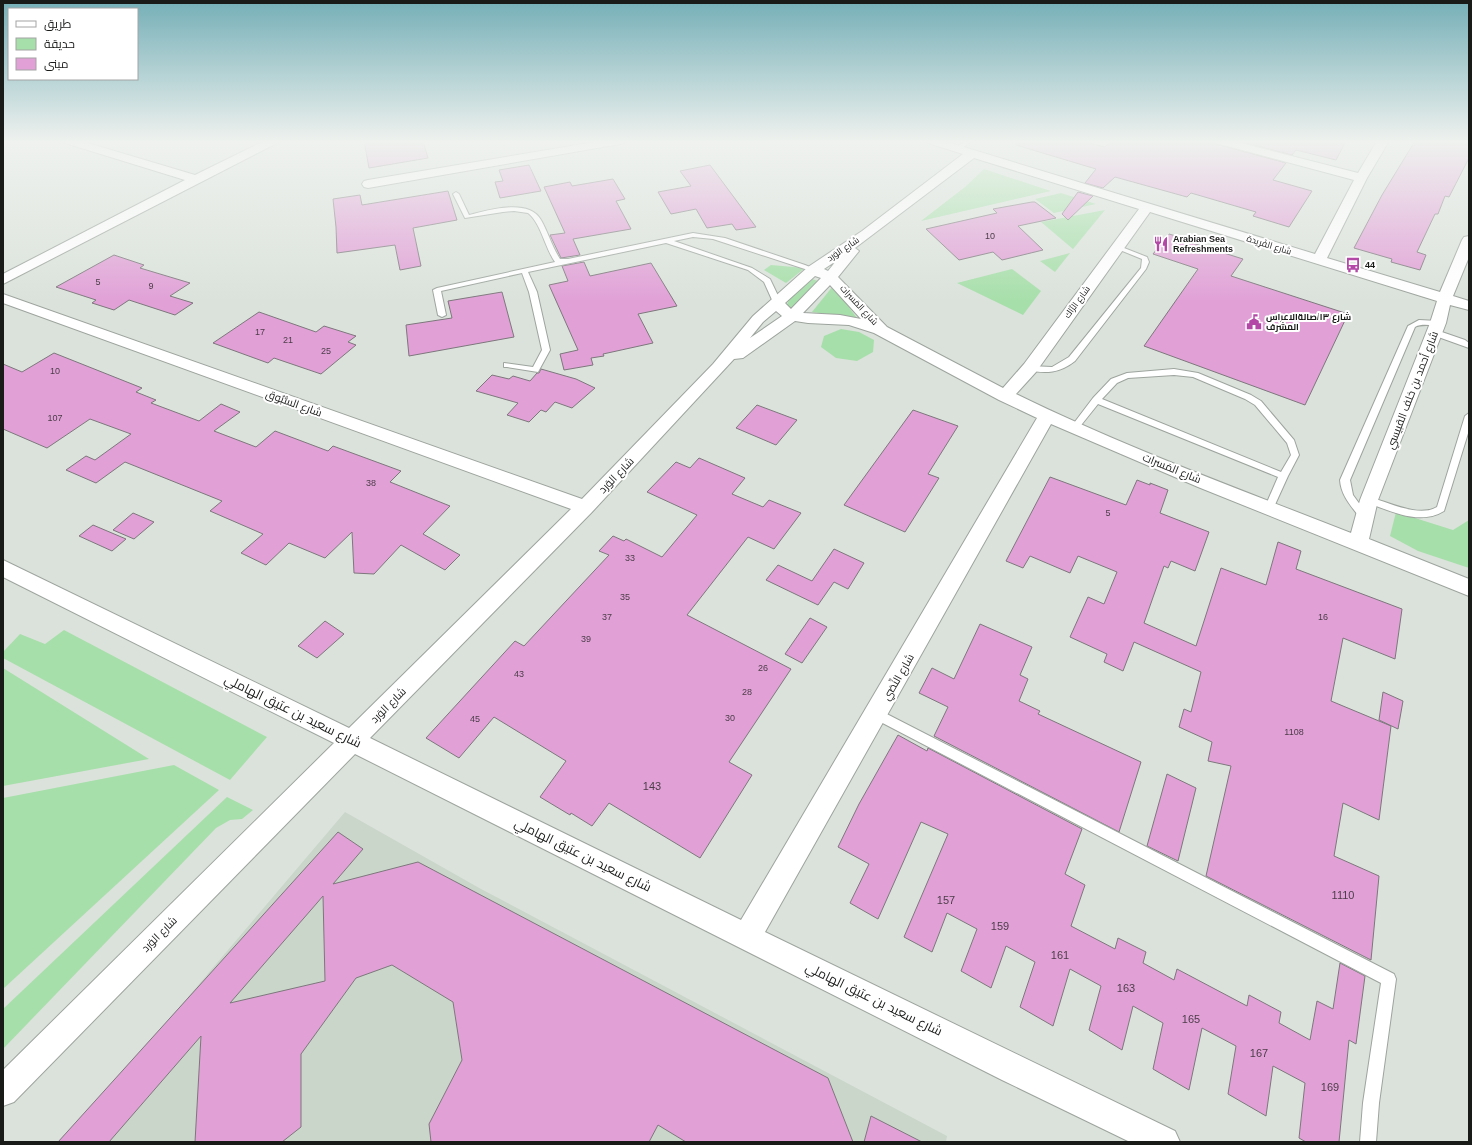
<svg xmlns="http://www.w3.org/2000/svg" width="1472" height="1145" viewBox="0 0 1472 1145" font-family="Helvetica,Cairo,sans-serif">
	<style>
		.built { fill: #cad6ca }
		.green { fill: #a7dfaa }
		.building { fill: #e1a1d7; stroke: #7d777c; fill-rule: evenodd }
		.lines { fill: none; stroke-linecap: round; stroke-linejoin: round }
		.lane-casing { stroke: #9da49e; stroke-width: 2 }
		.street-casing { stroke: #9da49e; stroke-width: 2 }
		.lane { fill: #fff; fill-rule: evenodd }
		.street { fill: #fff; fill-rule: evenodd }
		.labels { text-anchor: middle; dominant-baseline: central; stroke-width: 4; stroke-linejoin: round; paint-order: stroke }
		.number-label { font-size: 9px; fill: #4b3c48 }
		.far-poi-label { font-size: 9px; font-weight: bold; fill: #191b19; stroke: #fff; text-anchor: start }
		.far-street-label { font-size: 9px; fill: #191b19; stroke: #fff }
		.street-label { font-size: 11px; fill: #191b19; stroke: #fff }
		.near-number-label { font-size: 11px; fill: #4b3c48 }
		.near-street-label { font-size: 13px; fill: #191b19; stroke: #fff }
	</style>
	<rect width="100%" height="100%" fill="#dbe2db"/>
	<!-- built -->
	<polygon class="built" points="345,812 481,889 947,1136 946,1142 65,1142"/>
	<!-- green -->
	<g class="green">
		<polygon points="984,169 1051,191 921,221 965,187"/>
		<polygon points="1061,193 1096,204 1054,213 1035,199"/>
		<polygon points="1105,210 1073,249 1041,222"/>
		<polygon points="1070,253 1055,272 1040,261"/>
		<polygon points="771,265 805,268 786,283 764,270"/>
		<polygon points="1012,269 1041,291 1023,315 957,283"/>
		<path d="M812,279L821,282L793,309L788,307L787,305C790,295 802,282 812,279Z"/>
		<polygon points="833,286 857,318 812,312"/>
		<polygon points="841,329 859,332 874,340 873,352 857,361 836,358 821,347 824,336"/>
		<polygon points="1396,512 1453,530 1469,520 1469,568 1418,551 1390,536"/>
		<polygon points="64,630 267,737 230,780 3,658 3,652 20,634 45,644"/>
		<polygon points="3,668 149,759 3,786"/>
		<polygon points="174,765 219,790 3,989 3,798"/>
		<polygon points="227,797 253,810 242,819 230,820 216,828 3,1049 3,1009"/>
	</g>
	<!-- building -->
	<g class="building">
		<polygon points="364,141 423,141 428,158 369,168"/>
		<polygon points="1017,141 1082,141 1105,147 1111,141 1213,141 1216,144 1286,163 1273,180 1312,191 1289,227 1253,216 1256,212 1191,193 1187,197 1115,177 1103,188 1085,183 1096,169 1016,145"/>
		<polygon points="1238,141 1346,141 1336,160 1296,150 1292,155"/>
		<polygon points="1415,141 1469,141 1469,158 1449,197 1445,196 1438,214 1435,214 1417,252 1426,255 1420,270 1391,262 1392,259 1354,248 1382,195"/>
		<polygon points="529,165 541,191 500,198 495,182 503,181 499,170"/>
		<polygon points="710,165 756,227 736,230 732,224 707,228 696,209 671,214 658,192 691,186 680,171"/>
		<polygon points="613,179 625,199 616,201 631,229 573,239 580,255 561,258 550,235 565,233 544,187 570,182 572,186"/>
		<polygon points="448,191 457,220 413,228 421,266 400,270 395,245 337,253 336,227 333,199 360,195 362,205"/>
		<polygon points="1078,192 1093,196 1068,220 1062,214"/>
		<polygon points="1032,202 1035,202 1056,218 1018,226 1043,250 1002,260 993,252 959,260 926,229 997,213 993,209"/>
		<polygon points="1169,234 1190,240 1189,242 1243,259 1231,276 1348,314 1305,405 1144,346 1198,269 1153,254"/>
		<polygon points="114,255 144,265 140,268 190,283 170,296 193,303 175,315 129,300 114,310 92,303 96,300 56,287"/>
		<polygon points="584,262 590,276 651,263 677,306 638,314 653,343 603,354 604,356 591,358 593,365 564,370 560,354 578,350 549,285 568,281 562,266"/>
		<polygon points="502,292 514,337 409,356 406,325 452,318 448,301"/>
		<polygon points="259,312 316,332 324,326 356,336 348,342 356,345 321,374 274,358 268,363 213,343"/>
		<polygon points="54,353 142,388 136,392 156,400 151,403 199,421 221,404 240,412 214,431 256,447 275,431 328,451 333,446 401,471 390,482 450,506 423,534 460,555 445,570 401,545 374,574 354,573 352,532 325,558 289,543 266,565 241,553 263,534 210,511 222,501 125,462 96,483 66,470 86,456 95,460 131,434 90,419 47,448 3,429 3,364 22,372"/>
		<polygon points="541,369 576,379 595,388 572,408 555,402 546,412 541,410 529,422 507,415 518,403 476,391 492,375 509,379 513,376 530,381 537,373 539,373"/>
		<polygon points="757,405 797,420 776,445 736,428"/>
		<polygon points="913,410 958,426 928,474 939,478 905,532 844,505"/>
		<polygon points="699,458 745,478 732,494 763,507 769,500 801,513 774,549 748,537 687,615 791,669 729,762 752,775 700,858 609,803 592,826 571,813 570,815 540,797 566,761 494,717 459,758 426,738 515,641 524,646 609,555 599,551 613,536 624,541 626,539 662,557 697,515 647,492 676,462 690,468"/>
		<polygon points="1050,477 1126,505 1137,480 1150,485 1150,483 1168,490 1160,513 1209,532 1195,571 1171,561 1168,568 1164,566 1144,623 1196,646 1221,568 1266,585 1278,542 1301,551 1296,569 1402,609 1395,659 1343,638 1331,701 1391,726 1379,820 1343,803 1334,856 1379,876 1371,960 1206,876 1231,766 1208,761 1212,742 1179,727 1184,709 1191,712 1201,672 1134,642 1123,671 1104,662 1107,654 1070,637 1088,597 1104,604 1117,572 1078,556 1070,573 1030,556 1023,568 1006,561"/>
		<polygon points="133,513 154,522 134,539 113,530"/>
		<polygon points="93,525 126,539 112,551 79,536"/>
		<polygon points="834,549 864,563 848,589 834,582 818,605 766,580 778,565 812,581"/>
		<polygon points="810,618 827,627 802,663 785,654"/>
		<polygon points="325,621 344,634 317,658 298,646"/>
		<polygon points="980,624 1032,647 1020,675 1028,679 1019,701 1040,711 1038,714 1141,762 1119,832 934,736 948,707 919,693 932,668 954,679"/>
		<polygon points="1383,692 1403,701 1398,729 1379,720"/>
		<polygon points="898,735 927,751 928,748 1082,829 1065,874 1085,885 1071,926 1115,949 1118,938 1146,952 1143,963 1174,980 1177,969 1247,1006 1249,995 1281,1012 1279,1023 1310,1040 1317,1001 1333,1009 1340,963 1365,976 1356,1044 1349,1040 1339,1142 1306,1142 1299,1138 1305,1083 1273,1066 1266,1116 1228,1094 1236,1046 1202,1028 1189,1090 1153,1069 1163,1023 1133,1006 1122,1050 1089,1030 1101,986 1070,969 1053,1026 1020,1007 1035,962 1006,946 991,988 961,971 977,929 947,913 932,952 904,937 948,834 921,822 878,919 850,903 869,864 838,847 859,804"/>
		<polygon points="1167,774 1196,788 1178,861 1147,846"/>
		<path d="M338,832L363,849L333,884L418,862L828,1078L853,1142H686L658,1125L649,1142H431L429,1124L462,1060L453,1002L392,965L356,978L301,1054V1127L282,1142H195L201,1036L109,1142H58ZM323,896L325,981L230,1003L317,903Z"/>
		<polygon points="871,1116 922,1142 864,1142"/>
	</g>
	<g class="lines">
		<!-- lane casing -->
		<g class="lane-casing">
			<g id="lane">
				<polygon points="965,141 971,141 960,150 956,150 956,148"/>
				<path d="M456,192L459,194L469,215C489,210 529,198 541,220C548,232 552,247 560,259H568L693,233L725,238L805,265L817,270L811,271L713,239L693,237L674,241L752,268L770,279L781,302L777,304L773,302L764,282L748,270L666,243L528,272L537,292L550,350L538,372L507,367H504V363L533,367L542,350L529,292L522,273L441,291L446,315L442,317L438,315L433,290L437,288L555,262C545,248 541,223 528,213L514,211L503,212L465,218L453,194Z"/>
				<path d="M1115,246H1119L1147,257L1149,262L1146,269L1075,361C1060,373 1046,374 1027,370V366H1030L1052,367L1069,357L1141,268L1142,259L1115,248Z"/>
				<path d="M1419,320L1438,321L1442,323C1435,328 1424,322 1415,327L1350,480L1353,495L1369,517L1364,520L1361,519C1352,507 1341,496 1340,480L1408,326Z"/>
				<polygon points="1430,330 1436,330 1465,340 1469,343 1469,348 1430,334"/>
				<path d="M1174,369L1198,373L1251,395L1261,401L1294,440L1299,455L1288,476L1273,509L1270,510L1265,507L1278,477L1098,404L1078,429L1075,430L1071,427L1093,398L1111,379L1127,373ZM1174,375L1193,377L1245,399L1255,405L1287,443L1291,455L1281,472L1102,399L1117,383L1128,378Z"/>
				<path d="M1469,413V430L1444,511C1420,526 1390,511 1366,502L1364,500L1366,498L1369,497C1388,502 1419,518 1437,507L1465,416Z"/>
				<polygon points="877,709 1394,974 1396,979 1379,1103 1376,1142 1360,1142 1363,1103 1381,983 873,718 871,714 873,710"/>
			</g>
		</g>
		<!-- street casing -->
		<g class="street-casing">
			<g id="street">
				<polygon points="63,141 81,141 195,175 264,141 279,141 277,143 3,284 3,274 185,180 65,143"/>
				<polygon points="601,141 626,141 624,143 620,144 368,188 364,187 362,184 364,181 368,180"/>
				<path d="M926,141H944L1315,254L1354,180L1216,143L1214,141H1233L1358,173L1377,141H1389L1367,178L1327,258L1440,292L1462,240L1464,237L1469,236V257L1453,296L1469,301V310L1450,305L1446,323L1378,500L1369,539L1469,579V596L1198,487L1051,424L765,932L1175,1131L1180,1142H1130L1002,1080L355,754L14,1102L3,1106V1070L334,743L3,577V560L349,728L571,509L3,303V294L582,499L713,364L753,316L808,267L862,231L963,154L928,143ZM974,158L1139,209L1024,364L1003,388L887,327L838,277L859,251L855,248ZM1150,212L1437,301L1430,323L1360,500L1351,533C1239,489 1124,447 1016,394L1036,372ZM836,261L828,271L824,269ZM815,276L821,278L791,309L785,303ZM830,285L861,319L840,315L803,313ZM776,311L782,316L750,338L763,322ZM795,321L808,323L849,325L874,333L999,400L1037,418L741,920L370,738L592,512L734,359L743,358Z"/>
			</g>
		</g>
		<!-- lane -->
		<use href="#lane" class="lane"/>
		<!-- street -->
		<use href="#street" class="street"/>
	</g>
	<!-- sky -->
	<linearGradient id="sky" x2="0" y2="1"><stop stop-color="#75afb7"/><stop offset="0.47" stop-color="#eff2ef"/><stop offset="1" stop-color="#eff2ef" stop-opacity="0"/></linearGradient>
	<rect width="1472" height="301" fill="url(#sky)"/>
	<!-- icons -->
	<defs>
		<g id="restaurant-bare" transform="scale(1.2)"><path d="M-5-6h1v4h1v-4h1v4h1v-4h1v5L-1.5 .5V6h-2V.5L-5-1ZM5-6V6H3V1.5H1.5Q1.5-4 5-6Z" fill="#b348a7" stroke="#fff" stroke-width="2.5" paint-order="stroke"/></g>
		<g id="bus-bare" transform="scale(1.2)"><path d="M-5-6H5V4H4V6H2V4H-2V6H-4V4H-5ZM-3.5-4V0h7V-4ZM-3.5 1.2v1.5H-2V1.2ZM2 1.2v1.5H3.5V1.2Z" fill="#b348a7" stroke="#fff" stroke-width="2.5" paint-order="stroke"/></g>
		<g id="civic-bare" transform="scale(1.2)"><path d="M-.6-6.5H3V-4.5H.6V-3L4-1V1h2V6H-6V1h2V-1L-.6-3ZM-1.2 2.5V6h2.4V2.5Z" fill="#b348a7" stroke="#fff" stroke-width="2.5" paint-order="stroke"/></g>
	</defs>
	<g fill-rule="evenodd">
		<use href="#restaurant-bare" x="1161" y="244"/>
		<use href="#bus-bare" x="1353" y="265"/>
		<use href="#civic-bare" x="1254" y="322"/>
	</g>
	<g class="labels">
		<!-- number labels -->
		<g class="number-label">
			<text x="990" y="236">10</text>
			<text x="98" y="282">5</text>
			<text x="151" y="286">9</text>
			<text x="260" y="332">17</text>
			<text x="288" y="340">21</text>
			<text x="326" y="351">25</text>
			<text x="55" y="371">10</text>
			<text x="55" y="418">107</text>
			<text x="371" y="483">38</text>
			<text x="1108" y="513">5</text>
			<text x="630" y="558">33</text>
			<text x="625" y="597">35</text>
			<text x="607" y="617">37</text>
			<text x="1323" y="617">16</text>
			<text x="586" y="639">39</text>
			<text x="763" y="668">26</text>
			<text x="519" y="674">43</text>
			<text x="747" y="692">28</text>
			<text x="730" y="718">30</text>
			<text x="475" y="719">45</text>
			<text x="1294" y="732">1108</text>
		</g>
		<!-- far-poi labels -->
		<g class="far-poi-label">
			<text x="1173" y="239">Arabian Sea<tspan x="1173" dy="10">Refreshments</tspan></text>
			<text x="1365" y="265">44</text>
			<text x="1266" y="317">شارع ١٣/صالةالاعراس<tspan x="1266" dy="10">المشرف</tspan></text>
		</g>
		<!-- far-street labels -->
		<g class="far-street-label">
			<text transform="translate(1269 245) rotate(17)">شارع الفَرِيدة</text>
			<text transform="translate(843 249) rotate(-34)">شارع الوَرد</text>
			<text transform="translate(1077 302) rotate(-54)">شارع الرَّاك</text>
			<text transform="translate(859 305) rotate(47)">شارع المَسرات</text>
		</g>
		<!-- street labels -->
		<g class="street-label">
			<text transform="translate(1412 390) rotate(-69)">شارع أحمد بن خلف القبيسي</text>
			<text transform="translate(294 403) rotate(20)">شارع السُّبُوق</text>
			<text transform="translate(1172 468) rotate(22)">شارع المَسرات</text>
			<text transform="translate(616 475) rotate(-46)">شارع الوَرد</text>
			<text transform="translate(898 677) rotate(-60)">شارع النِّصَي</text>
			<text transform="translate(388 705) rotate(-45)">شارع الوَرد</text>
			<text transform="translate(159 934) rotate(-45)">شارع الوَرد</text>
		</g>
		<!-- near-number labels -->
		<g class="near-number-label">
			<text x="652" y="786">143</text>
			<text x="1343" y="895">1110</text>
			<text x="946" y="900">157</text>
			<text x="1000" y="926">159</text>
			<text x="1060" y="955">161</text>
			<text x="1126" y="988">163</text>
			<text x="1191" y="1019">165</text>
			<text x="1259" y="1053">167</text>
			<text x="1330" y="1087">169</text>
		</g>
		<!-- near-street labels -->
		<g class="near-street-label">
			<text transform="translate(293 711) rotate(26)">شارع سعيد بن عتيق الهاملي</text>
			<text transform="translate(583 855) rotate(26)">شارع سعيد بن عتيق الهاملي</text>
			<text transform="translate(874 999) rotate(26)">شارع سعيد بن عتيق الهاملي</text>
		</g>
	</g>
	<!-- border -->
	<rect width="1472" height="1145" fill="none" stroke="#191b19" stroke-width="8"/>
	<!-- legend -->
	<rect x="8" y="8" width="130" height="72" fill="#ffffff" stroke="#a3a4a3"/>
	<rect x="16" y="21" width="20" height="6" fill="#ffffff" stroke="#a3a4a3"/>
	<text x="44" y="28" font-size="12" fill="#191b19">طريق</text>
	<rect x="16" y="38" width="20" height="12" fill="#a7dfaa" stroke="#a3a4a3"/>
	<text x="44" y="48" font-size="12" fill="#191b19">حديقة</text>
	<rect x="16" y="58" width="20" height="12" fill="#e1a1d7" stroke="#a3a4a3"/>
	<text x="44" y="68" font-size="12" fill="#191b19">مبنى</text>
</svg>
